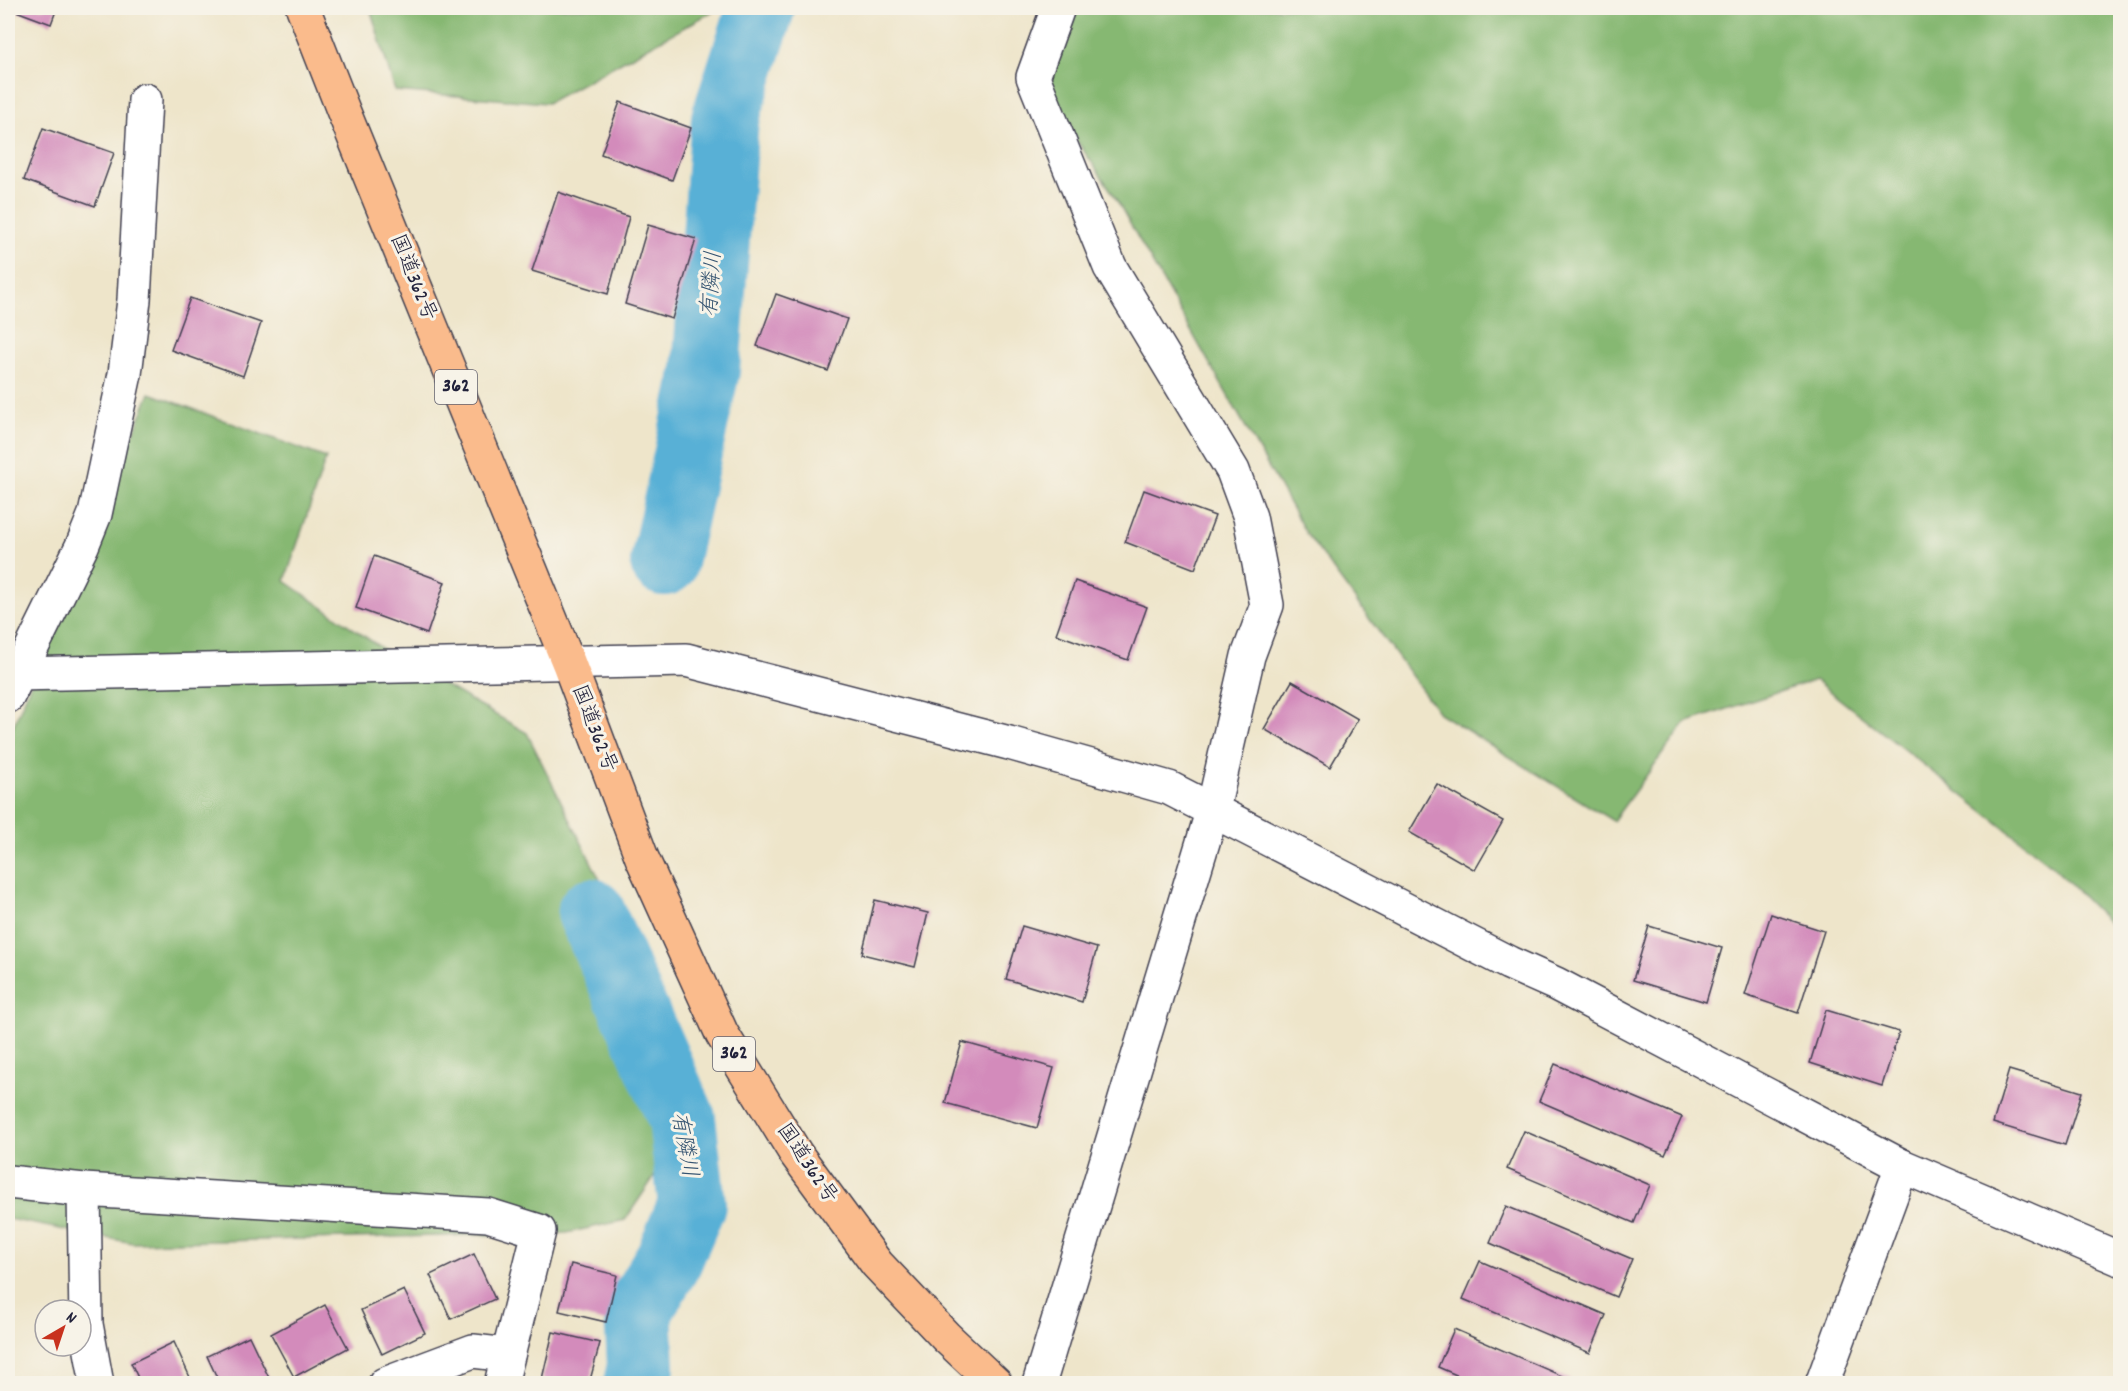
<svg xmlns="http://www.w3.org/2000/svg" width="2128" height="1391" viewBox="0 0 2128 1391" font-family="Dekko,'Klee One',sans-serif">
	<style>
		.forest { fill: #86b872; stroke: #546d56; stroke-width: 1.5 }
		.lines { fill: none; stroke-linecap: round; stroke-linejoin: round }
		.river { stroke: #59b0d6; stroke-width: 68 }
		.building { fill: #d38bbb }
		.minor-casing { stroke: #413f50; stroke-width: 36 }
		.highway-casing { stroke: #413f50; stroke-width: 36 }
		.minor { stroke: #fff; stroke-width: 33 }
		.highway { stroke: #fabb8c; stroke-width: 33 }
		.labels { text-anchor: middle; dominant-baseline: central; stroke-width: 6; stroke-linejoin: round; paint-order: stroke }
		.shield { fill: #f7f3e8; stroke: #62616f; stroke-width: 1.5 }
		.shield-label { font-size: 20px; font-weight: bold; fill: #22223b }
		.street-label { font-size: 21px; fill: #22223b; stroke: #f7f3e8 }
		.water-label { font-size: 22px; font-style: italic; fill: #355471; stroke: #f7f3e8 }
	</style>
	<rect width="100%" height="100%" fill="#f7f3e8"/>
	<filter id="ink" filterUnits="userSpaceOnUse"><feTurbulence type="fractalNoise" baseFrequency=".0167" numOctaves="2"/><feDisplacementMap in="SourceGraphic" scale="12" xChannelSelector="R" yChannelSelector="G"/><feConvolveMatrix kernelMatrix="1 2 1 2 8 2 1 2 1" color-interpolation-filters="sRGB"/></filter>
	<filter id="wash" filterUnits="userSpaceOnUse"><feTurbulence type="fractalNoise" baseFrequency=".008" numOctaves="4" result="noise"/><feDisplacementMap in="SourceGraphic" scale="24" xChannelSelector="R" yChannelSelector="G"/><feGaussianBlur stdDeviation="1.35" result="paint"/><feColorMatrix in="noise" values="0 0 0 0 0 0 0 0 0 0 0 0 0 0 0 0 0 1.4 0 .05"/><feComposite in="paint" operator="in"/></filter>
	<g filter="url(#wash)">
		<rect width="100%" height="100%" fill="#eee5ca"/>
		<!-- forest -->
		<g class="forest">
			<polygon points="370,8 719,8 547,103 395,91"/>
			<polygon points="1066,8 2120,8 2120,934 2048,862 1815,680 1685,723 1613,821 1439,713 1306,533 1112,192 1033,77"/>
			<polygon points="150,393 326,458 285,581 383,649 527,733 624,928 696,1115 625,1220 567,1233 133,1243 8,1219 8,739"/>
		</g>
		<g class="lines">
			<!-- river -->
			<g class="river">
				<polyline points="664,562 706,370 725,119 761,8"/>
				<polyline points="591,912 682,1119 692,1204 669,1259 638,1311 641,1366 637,1384"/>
			</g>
		</g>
		<g id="blocks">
			<!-- building -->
			<g class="building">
				<polygon points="8,8 57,8 51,24"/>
				<polygon points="620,102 691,128 672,180 601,154"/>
				<polygon points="43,128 114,153 95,206 24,180"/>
				<polygon points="558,192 629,217 608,294 532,271"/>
				<polygon points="648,225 696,239 672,319 625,304"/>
				<polygon points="776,294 847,319 828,371 757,346"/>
				<polygon points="190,298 261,323 243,376 171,350"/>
				<polygon points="1144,490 1215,516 1195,569 1125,542"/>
				<polygon points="374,556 445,582 427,634 356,608"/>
				<polygon points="1075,581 1147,607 1128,660 1056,634"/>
				<polygon points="1292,681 1358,719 1330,767 1264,729"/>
				<polygon points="1437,784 1503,821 1475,870 1409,832"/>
				<polygon points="875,900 928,913 915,967 862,954"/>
				<polygon points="1771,914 1824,931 1798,1013 1745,995"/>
				<polygon points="1022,926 1097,948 1082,1002 1006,979"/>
				<polygon points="1649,926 1722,948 1706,1002 1633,980"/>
				<polygon points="1826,1010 1899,1032 1882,1086 1810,1063"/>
				<polygon points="962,1042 1054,1068 1037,1128 945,1103"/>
				<polygon points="1555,1064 1682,1117 1665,1155 1539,1101"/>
				<polygon points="2009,1070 2082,1092 2065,1145 1993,1123"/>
				<polygon points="1524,1131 1650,1185 1634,1223 1507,1169"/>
				<polygon points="1506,1206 1632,1259 1616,1297 1490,1243"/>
				<polygon points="474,1254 495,1299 451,1319 430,1275"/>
				<polygon points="1480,1261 1606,1315 1590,1353 1463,1299"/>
				<polygon points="571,1264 617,1275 606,1322 559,1311"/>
				<polygon points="404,1290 425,1333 382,1354 361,1310"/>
				<polygon points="325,1305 348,1348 294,1377 271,1334"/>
				<polygon points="1454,1329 1580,1384 1477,1384 1438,1367"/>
				<polygon points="553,1332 600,1343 589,1384 560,1384 542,1379"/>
				<polygon points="249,1336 270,1380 262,1384 220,1384 207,1356"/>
				<polygon points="174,1342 193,1384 141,1384 131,1363"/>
			</g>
		</g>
	</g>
	<g filter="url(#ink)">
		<use href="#blocks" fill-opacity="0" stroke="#413f50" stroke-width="1.5"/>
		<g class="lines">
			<!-- minor casing -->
			<g class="minor-casing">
				<g id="minor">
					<polyline points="8,672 17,674 686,660 1009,743 1169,788 1509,963 1556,984 1902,1166 2120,1259"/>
					<polyline points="8,696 82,546 95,514 125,374 134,300 145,100"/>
					<polyline points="8,1182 84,1190 488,1215 539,1231 501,1384"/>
					<polyline points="84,1190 86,1324 97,1384"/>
					<polyline points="385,1384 473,1351 508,1355"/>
					<polyline points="1039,1384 1213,809 1248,656 1267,605 1250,517 1233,471 1110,267 1033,77 1058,8"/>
					<polyline points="1822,1384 1902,1166"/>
				</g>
			</g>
			<!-- highway casing -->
			<g class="highway-casing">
				<polyline id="highway" points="303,8 343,110 569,664 642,858 722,1034 796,1154 877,1264 946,1337 996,1384"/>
			</g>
			<!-- minor -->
			<use href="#minor" class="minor"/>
			<!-- highway -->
			<use href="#highway" class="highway"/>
		</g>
	</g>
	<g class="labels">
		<!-- shield labels -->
		<g class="shield">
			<rect x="435" y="370" width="42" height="34" rx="4.5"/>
			<rect x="713" y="1037" width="42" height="34" rx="4.5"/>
		</g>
		<g class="shield-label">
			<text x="456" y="387">362</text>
			<text x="734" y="1054">362</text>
		</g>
		<!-- street labels -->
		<g class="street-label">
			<text transform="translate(412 278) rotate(68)">国道362号</text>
			<text transform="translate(593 729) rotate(69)">国道362号</text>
			<text transform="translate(806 1164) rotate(56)">国道362号</text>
		</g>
		<!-- water labels -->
		<g class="water-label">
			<text transform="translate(713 284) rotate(-86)">有隣川</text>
			<text transform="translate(683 1145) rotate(80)">有隣川</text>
		</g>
	</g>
	<!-- margin -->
	<rect width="2128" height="1391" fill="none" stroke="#f7f3e8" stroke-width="30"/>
	<!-- north arrow -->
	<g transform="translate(63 1328) rotate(39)"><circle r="28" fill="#f7f3e8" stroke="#a29fa3" stroke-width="1.5"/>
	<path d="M0-4.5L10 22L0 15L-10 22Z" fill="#c8321e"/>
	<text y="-9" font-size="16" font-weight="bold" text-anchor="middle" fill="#22223b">N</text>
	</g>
</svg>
